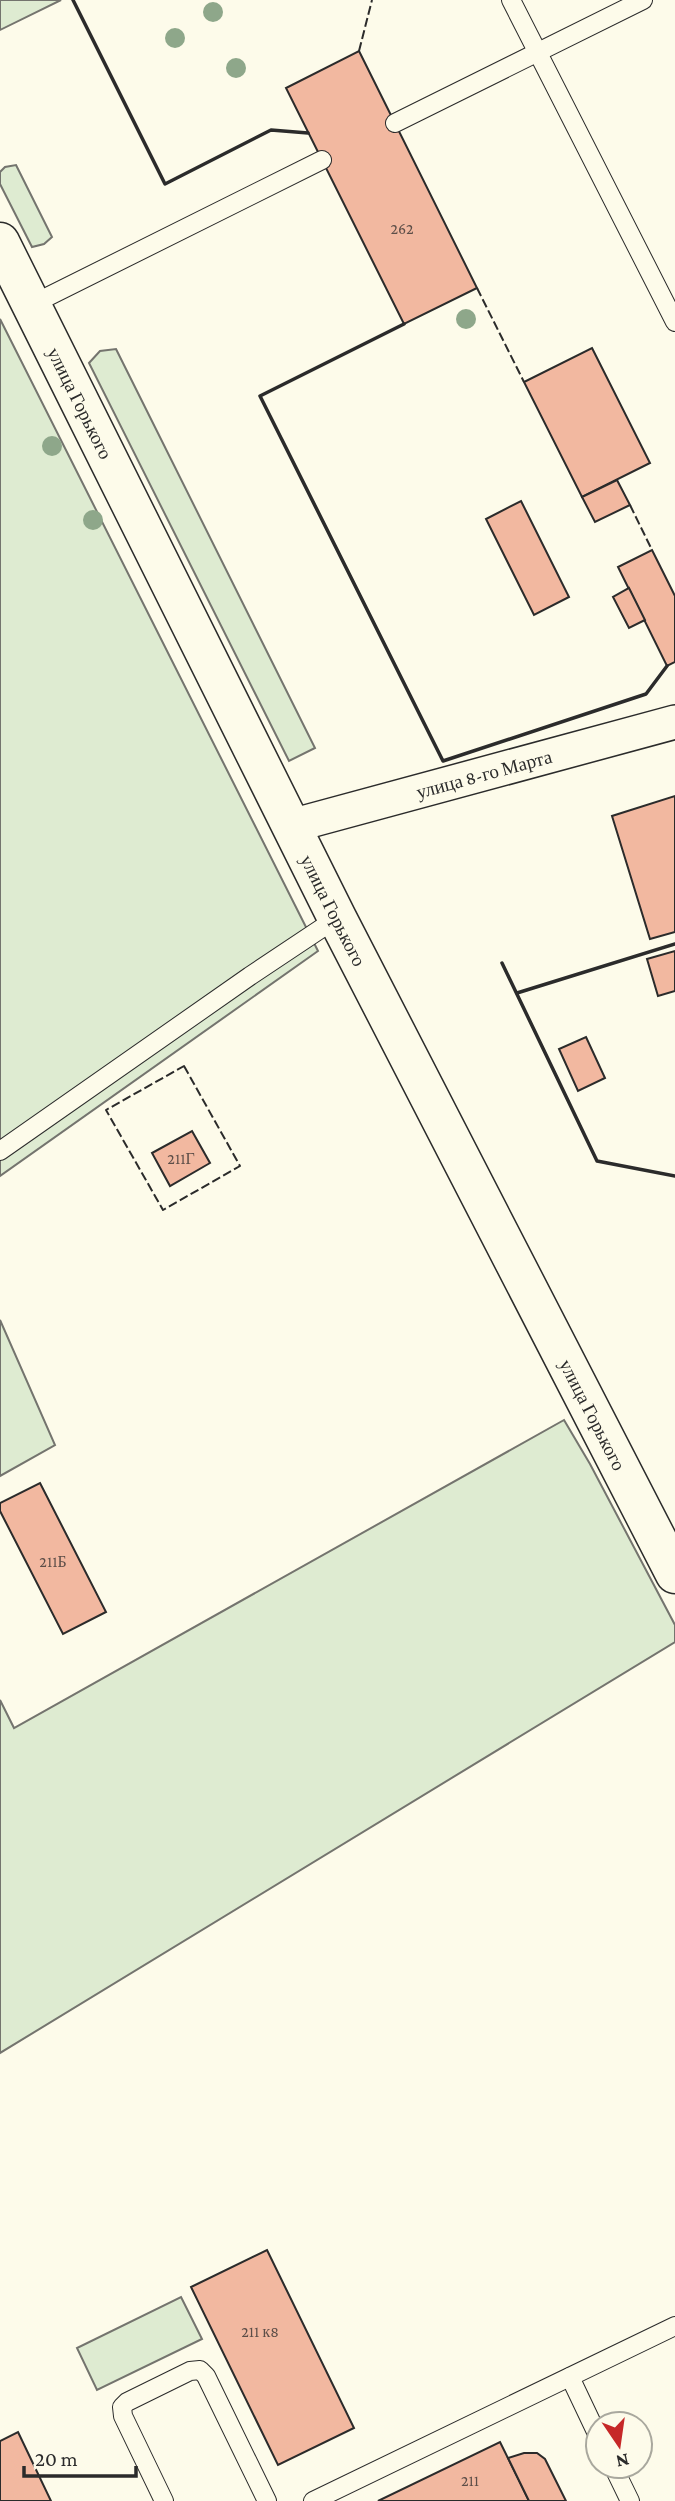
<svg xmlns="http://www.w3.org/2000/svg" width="675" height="2501" viewBox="0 0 675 2501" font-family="'Crimson Pro',serif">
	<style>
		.green { fill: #deebd1; stroke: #74746e; stroke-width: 2 }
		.building { fill: #f2b8a0; stroke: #2b2b2b; stroke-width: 2 }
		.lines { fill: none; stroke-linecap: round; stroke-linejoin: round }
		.lane-casing { stroke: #2b2b2b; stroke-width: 20 }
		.street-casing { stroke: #2b2b2b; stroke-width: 36 }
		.secondary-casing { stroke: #2b2b2b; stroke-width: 41 }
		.lane { stroke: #fdfbea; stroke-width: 18 }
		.street { stroke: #fdfbea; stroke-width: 33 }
		.secondary { stroke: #fdfbea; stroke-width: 38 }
		.fence { stroke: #2b2b2b; stroke-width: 2; stroke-dasharray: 9 3.5; stroke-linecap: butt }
		.wall { stroke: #2b2b2b; stroke-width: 3.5 }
		.tree { fill: #8ea78a }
		.labels { text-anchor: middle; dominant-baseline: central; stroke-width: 5; stroke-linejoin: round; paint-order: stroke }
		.number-label { font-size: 16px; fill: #5d4e48 }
		.street-label { font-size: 19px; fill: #2b2b2b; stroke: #fdfbea }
	</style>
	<rect width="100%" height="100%" fill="#fdfbea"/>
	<!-- green -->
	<g class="green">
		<polygon points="0,0 61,0 0,30"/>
		<polygon points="16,165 52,237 44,244 32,247 0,184 0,172 5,167"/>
		<polygon points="0,319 318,951 0,1176"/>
		<polygon points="116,349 315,748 289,761 89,363 100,351"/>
		<polygon points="0,1320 55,1445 0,1476"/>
		<polygon points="564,1420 590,1464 675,1625 675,1642 0,2053 0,1700 14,1728"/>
		<polygon points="181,2297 202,2339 97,2390 77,2348"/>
	</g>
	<!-- building -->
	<g class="building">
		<polygon points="359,51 477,288 404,324 286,88"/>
		<polygon points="592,348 650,463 582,497 524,382"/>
		<polygon points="617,480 630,505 595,522 582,497"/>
		<polygon points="521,501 569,597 534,615 486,519"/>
		<polygon points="652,550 675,596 675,662 667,666 618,567"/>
		<polygon points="629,588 645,620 629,628 613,597"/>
		<polygon points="675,796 675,932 650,939 612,816"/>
		<polygon points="675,951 675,991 658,996 647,959"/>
		<polygon points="586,1037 605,1078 578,1091 559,1049"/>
		<polygon points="192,1131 210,1163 170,1186 152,1153"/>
		<polygon points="40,1483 106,1612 63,1634 0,1511 0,1503"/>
		<polygon points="267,2250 354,2428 278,2465 191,2287"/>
		<polygon points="18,2432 51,2501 0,2501 0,2441"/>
		<polygon points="500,2442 529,2501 378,2501"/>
		<polygon points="524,2453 537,2453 545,2459 566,2501 529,2501 508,2458"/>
	</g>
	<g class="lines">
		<!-- lane casing -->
		<g class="lane-casing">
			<g id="lane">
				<polyline points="511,0 675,322"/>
				<polyline points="395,123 643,0"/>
				<polyline points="31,305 322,160"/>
				<polyline points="0,1151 250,976 337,918"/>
				<polyline points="570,2377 598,2436"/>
				<polyline points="613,2466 630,2501"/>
				<polyline points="164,2501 123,2416 122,2407 127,2402 190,2371 200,2370 206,2376 267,2501"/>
				<polyline points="313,2501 675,2326"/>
			</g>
		</g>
		<!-- street casing -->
		<g class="street-casing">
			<g id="street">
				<path id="s1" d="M291,826L675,722"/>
			</g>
		</g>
		<!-- secondary casing -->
		<g class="secondary-casing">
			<g id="secondary">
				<path id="s2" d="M0,242L337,918L675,1574"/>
			</g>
		</g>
		<!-- lane -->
		<use href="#lane" class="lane"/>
		<!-- street -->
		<use href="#street" class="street"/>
		<!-- secondary -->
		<use href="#secondary" class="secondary"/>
		<!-- fence -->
		<g class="fence">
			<polyline points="359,51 372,0"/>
			<polyline points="477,288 524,382"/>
			<polyline points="630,505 652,550"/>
			<polygon points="184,1066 240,1166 163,1210 106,1110"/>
		</g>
		<!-- wall -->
		<g class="wall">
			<polyline points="73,0 165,184 271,130 308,133"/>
			<polyline points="404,324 260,396 443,761 646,694 667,666"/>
			<polyline points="502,963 597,1161 675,1176"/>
			<polyline points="517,993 675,944"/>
		</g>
	</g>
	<!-- trees -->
	<g class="tree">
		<circle cx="213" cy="12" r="10"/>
		<circle cx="175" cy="38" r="10"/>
		<circle cx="236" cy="68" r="10"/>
		<circle cx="466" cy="319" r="10"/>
		<circle cx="52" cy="446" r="10"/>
		<circle cx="93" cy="520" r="10"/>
	</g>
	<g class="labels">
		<!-- number labels -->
		<g class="number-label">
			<text x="402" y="228">262</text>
			<text x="181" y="1158">211Г</text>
			<text x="53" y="1561">211Б</text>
			<text x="260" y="2331">211 к8</text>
			<text x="470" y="2480">211</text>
		</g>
		<!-- street labels -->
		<g class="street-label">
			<text stroke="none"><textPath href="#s2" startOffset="180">улица Горького</textPath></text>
			<text stroke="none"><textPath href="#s1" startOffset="200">улица 8-го Марта</textPath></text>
			<text stroke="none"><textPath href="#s2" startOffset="747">улица Горького</textPath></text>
			<text stroke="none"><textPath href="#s2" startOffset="1314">улица Горького</textPath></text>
		</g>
	</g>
	<!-- north arrow -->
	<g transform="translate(619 2445) rotate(167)"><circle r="33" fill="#fdfbea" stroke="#a9a89e" stroke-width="2"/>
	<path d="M0-5L12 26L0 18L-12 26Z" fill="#c62828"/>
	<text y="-10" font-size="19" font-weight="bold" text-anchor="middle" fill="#2b2b2b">N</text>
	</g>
	<!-- scale -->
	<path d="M24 2466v10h112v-10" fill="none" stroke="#2b2b2b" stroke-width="3.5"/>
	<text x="35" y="2466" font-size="21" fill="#2b2b2b" stroke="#fdfbea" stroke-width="5" paint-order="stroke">20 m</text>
</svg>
